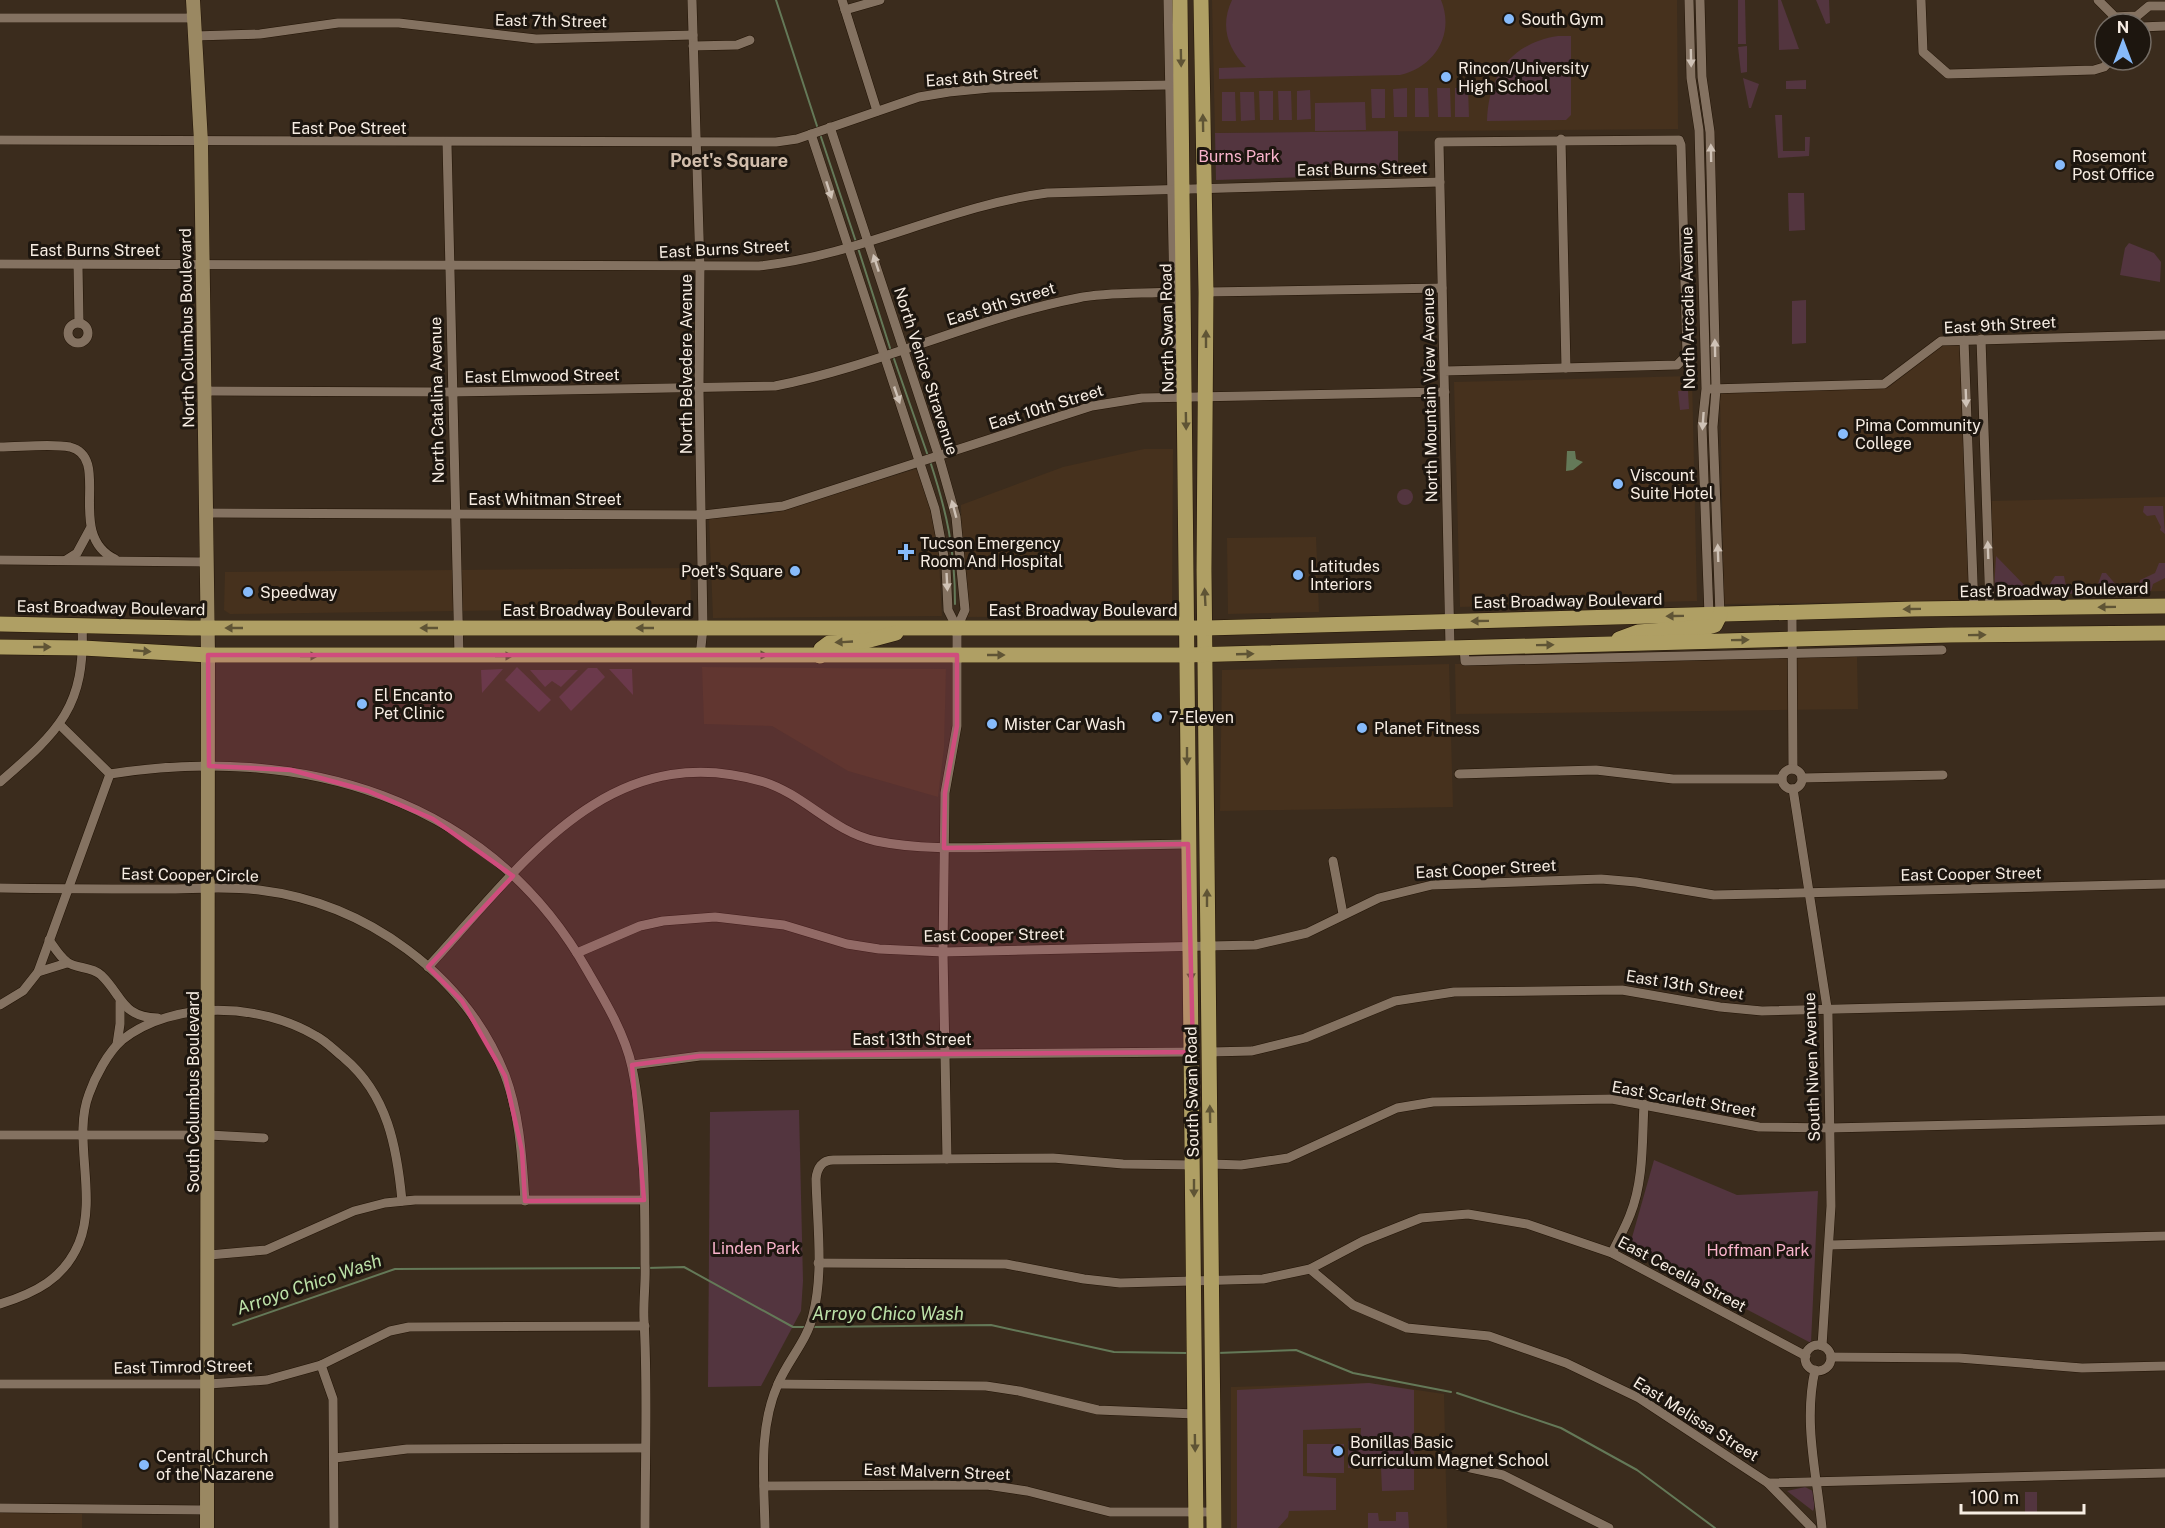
<svg xmlns="http://www.w3.org/2000/svg" width="2165" height="1528" viewBox="0 0 2165 1528" font-family="'Public Sans',sans-serif">
	<style>
		.built { fill: #46311d }
		.green { fill: #53353f }
		.water { fill: #647958 }
		.lines { fill: none; stroke-linecap: round; stroke-linejoin: round }
		.stream { stroke: #647958; stroke-width: 2 }
		.street-casing { stroke: #221406; stroke-width: 10 }
		.secondary-casing { stroke: #221406; stroke-width: 15 }
		.primary-casing { stroke: #221406; stroke-width: 16 }
		.street { stroke: #847261; stroke-width: 9 }
		.secondary { stroke: #9a8862; stroke-width: 14 }
		.primary { stroke: #af9f64; stroke-width: 15 }
		.oneway { fill: #5f5435 }
		.oneway2 { fill: #cfc2b6 }
		.marked { fill: #cf4d7d; fill-opacity: 0.2; stroke: #cf4d7d; stroke-width: 4.5; stroke-linejoin: round }
		.poi-dot { fill: #87bbfb; stroke: #1d160f; stroke-width: 2 }
		.labels { text-anchor: middle; dominant-baseline: central; stroke-width: 6; stroke-linejoin: round; paint-order: stroke }
		.poi-label { font-size: 16px; fill: #f7ede3; stroke: #1d160f; text-anchor: start }
		.street-label { font-size: 16px; fill: #f7ede3; stroke: #1d160f }
		.park-label { font-size: 16px; fill: #fab4cc; stroke: #1d160f }
		.neighbourhood-label { font-size: 18px; font-weight: bold; fill: #d1bdab; stroke: #1d160f }
		.water-label { font-size: 18px; font-style: italic; fill: #bce1a8; stroke: #1d160f }
	</style>
	<rect width="100%" height="100%" fill="#3b2c1d"/>
	<!-- built -->
	<g class="built">
		<polygon points="1212,0 1677,0 1678,129 1215,133"/>
		<polygon points="1953,343 1962,343 1971,601 1724,604 1720,393 1889,387 1941,346"/>
		<polygon points="1692,376 1697,601 1460,607 1454,382"/>
		<polygon points="1144,449 1173,449 1172,612 1169,616 962,617 961,505 1063,467"/>
		<polygon points="916,469 922,476 938,543 942,616 713,618 709,518 768,514"/>
		<polygon points="2165,497 2165,591 1999,596 1994,591 1991,501"/>
		<polygon points="1316,537 1319,612 1228,614 1227,538"/>
		<polygon points="690,568 691,606 687,608 230,614 224,610 225,572"/>
		<polygon points="1767,657 1857,657 1858,709 1456,714 1455,664"/>
		<polygon points="1449,664 1453,807 1220,811 1222,670"/>
		<polygon points="702,667 946,669 944,748 938,797 848,771 772,726 704,724"/>
		<polygon points="1369,1383 1444,1394 1447,1528 1231,1528 1231,1387"/>
		<polygon points="0,1508 82,1509 82,1528 0,1528"/>
	</g>
	<!-- green -->
	<g class="green">
		<path d="M1232,0H1441C1455,34 1435,67 1400,75L1219,79V68L1246,67C1227,48 1220,25 1232,0Z"/>
		<polygon points="1738,0 1745,0 1746,44 1738,44"/>
		<polygon points="1778,0 1781,0 1799,49 1779,50"/>
		<polygon points="1816,0 1829,0 1830,23 1826,24"/>
		<path d="M1558,36H1571V115L1566,120L1487,121C1488,76 1511,43 1558,36Z"/>
		<polygon points="1747,46 1747,72 1741,73 1738,47"/>
		<polygon points="1743,78 1759,84 1751,108 1749,108"/>
		<polygon points="1806,80 1806,89 1786,89 1786,81"/>
		<polygon points="1468,87 1469,117 1455,117 1455,88"/>
		<polygon points="1407,88 1407,117 1394,117 1393,89"/>
		<polygon points="1415,88 1428,88 1429,117 1415,117"/>
		<polygon points="1437,88 1450,88 1451,117 1438,117"/>
		<polygon points="1371,89 1385,89 1385,118 1372,118"/>
		<polygon points="1310,90 1311,119 1297,120 1297,91"/>
		<polygon points="1259,91 1273,91 1273,120 1260,120"/>
		<polygon points="1278,91 1291,91 1292,120 1279,120"/>
		<polygon points="1222,92 1235,92 1236,121 1222,121"/>
		<polygon points="1240,92 1254,92 1255,120 1241,121"/>
		<polygon points="1365,102 1366,130 1315,131 1315,103"/>
		<polygon points="1775,115 1782,115 1783,151 1805,151 1805,137 1810,137 1809,156 1778,158"/>
		<polygon points="1398,131 1398,174 1216,180 1215,133"/>
		<polygon points="1788,193 1804,193 1805,230 1789,231"/>
		<polygon points="2129,243 2154,253 2161,262 2160,282 2120,275 2125,248"/>
		<polygon points="1806,300 1806,343 1792,344 1792,301"/>
		<polygon points="1678,391 1688,391 1689,409 1680,410"/>
		<circle cx="1405" cy="497" r="8"/>
		<polygon points="2144,506 2163,506 2165,534 2160,530 2161,527 2155,515 2147,516 2143,512"/>
		<polygon points="1996,556 2032,593 2044,593 2055,576 2064,576 2067,591 2084,588 2096,589 2102,573 2106,573 2117,586 2138,587 2140,580 2155,573 2159,563 2165,563 2165,578 2153,584 2151,591 1999,596 1994,591"/>
		<polygon points="517,667 551,700 539,712 505,680"/>
		<polygon points="588,668 597,668 605,677 571,711 559,697"/>
		<polygon points="503,669 482,693 481,670"/>
		<polygon points="609,669 632,669 633,695"/>
		<polygon points="530,670 578,670 561,687 552,681 545,687"/>
		<polygon points="799,1110 803,1281 801,1311 761,1386 708,1387 710,1112"/>
		<polygon points="1654,1160 1737,1195 1818,1191 1811,1343 1629,1248"/>
		<polygon points="1369,1383 1414,1390 1414,1490 1382,1491 1381,1468 1348,1468 1348,1441 1360,1441 1361,1428 1303,1430 1303,1476 1336,1478 1336,1510 1289,1511 1288,1517 1278,1528 1237,1528 1237,1390"/>
		<rect x="1307" y="1444" width="37" height="29"/>
		<polygon points="1805,1487 1813,1491 1816,1503 1813,1511 1787,1491"/>
		<rect x="2025" y="1492" width="12" height="22"/>
		<polygon points="1396,1512 1408,1512 1409,1528 1368,1528 1368,1513 1378,1513 1379,1521 1396,1521"/>
	</g>
	<!-- water -->
	<polygon class="water" points="1567,451 1575,451 1576,459 1583,462 1573,470 1566,471"/>
	<g class="lines">
		<!-- stream -->
		<g class="stream">
			<polyline points="776,0 818,129"/>
			<polyline points="820,134 856,242"/>
			<polyline points="858,248 891,351"/>
			<polyline points="893,356 928,456"/>
			<path d="M930,461C947,513 955,549 955,604"/>
			<polyline points="647,1268 684,1267 793,1327 806,1327"/>
			<polyline points="233,1325 395,1269 641,1268"/>
			<polyline points="812,1327 991,1325 1114,1352 1187,1353"/>
			<polyline points="1217,1353 1296,1350 1353,1373 1451,1392"/>
			<polyline points="1457,1393 1561,1428 1637,1470 1715,1528"/>
		</g>
		<!-- street casing -->
		<g class="street-casing">
			<g id="street">
				<polyline points="692,0 700,268 699,389 703,628 700,656"/>
				<polyline points="842,0 877,111"/>
				<polyline points="1168,0 1176,397"/>
				<polyline points="1689,0 1691,78 1699,130 1706,389 1702,426 1709,615"/>
				<polyline points="1700,0 1702,77 1710,132 1716,389 1713,427 1720,615"/>
				<polyline points="1921,0 1923,52 1948,74 2094,70 2104,67 2111,60"/>
				<polyline points="2098,0 2113,15 2113,24"/>
				<polyline points="845,10 880,0"/>
				<polyline points="2113,17 2137,16 2149,6 2165,6"/>
				<polyline points="0,18 194,18"/>
				<polyline points="2141,27 2165,26"/>
				<polyline points="195,36 260,34 338,23 399,23 536,39 693,35"/>
				<polyline points="693,46 737,45 750,40"/>
				<polyline points="830,127 939,457 956,517 965,610 957,628"/>
				<polyline points="811,134 935,509 946,567 948,610 957,628 957,726 945,793 943,952 947,1159"/>
				<polyline points="1561,139 1566,368"/>
				<polyline points="0,140 776,142 797,139 919,97 949,92 990,88 1169,85"/>
				<polyline points="447,143 459,656"/>
				<path d="M0,264L759,266C858,256 948,206 1047,193L1440,182"/>
				<polyline points="78,265 79,323"/>
				<polyline points="1206,292 1442,288"/>
				<circle cx="78" cy="333" r="10"/>
				<polyline points="1981,339 1990,609"/>
				<polyline points="1964,340 1974,609"/>
				<polyline points="1444,371 1677,365 1687,355 1681,145 1679,140 1439,142 1450,647"/>
				<polyline points="1711,389 1884,384 1941,341 2165,335"/>
				<path d="M205,391L453,392L775,386C878,366 975,318 1078,298C1107,292 1144,294 1174,292"/>
				<path d="M0,447C20,447 52,443 70,447C113,458 64,534 115,559"/>
				<polyline points="207,513 703,515 783,506 1092,406 1142,398 1445,392"/>
				<polyline points="0,560 207,562"/>
				<polyline points="66,560 77,553 90,529"/>
				<polyline points="1792,613 1793,769"/>
				<polyline points="1464,646 1465,661 1942,650"/>
				<polyline points="60,725 110,774"/>
				<circle cx="1792" cy="779" r="10"/>
				<path d="M110,774C299,744 488,796 587,970C604,999 625,1034 632,1067C645,1131 645,1199 645,1264C646,1282 643,1301 644,1320C648,1389 645,1459 645,1528"/>
				<polyline points="1459,774 1596,770 1673,779 1782,779"/>
				<polyline points="1802,778 1943,775"/>
				<path d="M0,782C59,731 86,707 82,624"/>
				<polyline points="1793,789 1828,1014 1831,1206 1822,1346"/>
				<polyline points="1333,861 1343,914"/>
				<path d="M0,888C55,889 109,889 164,889C195,889 228,886 259,890C366,903 465,974 505,1075C520,1115 522,1159 525,1201"/>
				<path d="M49,940C54,947 60,957 67,962C76,969 91,966 101,975C123,996 121,1017 158,1018"/>
				<polyline points="577,953 640,926 663,921 715,917 784,925 847,944 879,949 943,952 1255,945 1307,933 1379,898 1432,885 1601,879 1636,882 1714,895 2165,884"/>
				<path d="M428,967C521,867 607,735 764,782C805,795 833,832 876,841C920,850 966,848 1011,847C1070,846 1129,845 1188,844"/>
				<polyline points="38,972 67,963"/>
				<polyline points="0,1005 23,991 38,972 110,774"/>
				<polyline points="117,1044 120,1024 120,1002"/>
				<polyline points="1210,1052 1252,1051 1305,1038 1395,1001 1454,992 1622,990 1720,1007 1762,1011 2165,1001"/>
				<polyline points="632,1065 700,1056 1193,1052"/>
				<polyline points="0,1135 209,1135 264,1138"/>
				<polyline points="1211,1164 1241,1165 1288,1158 1397,1108 1433,1102 1612,1099 1759,1127 1830,1128 2165,1120"/>
				<polyline points="1830,1245 2165,1236"/>
				<path d="M1612,1253C1618,1240 1625,1228 1630,1215C1644,1181 1642,1140 1644,1104"/>
				<polyline points="209,1255 266,1250 354,1211 385,1203 415,1200 644,1200"/>
				<polyline points="818,1263 1006,1264 1084,1279 1120,1283 1263,1279 1310,1269 1363,1241 1421,1218 1468,1214 1527,1224 1612,1253 1806,1356"/>
				<polyline points="1310,1269 1353,1305 1407,1328 1489,1336 1566,1363 1639,1398 1768,1483 2165,1473"/>
				<path d="M0,1304C35,1293 64,1279 79,1243C98,1196 72,1138 89,1094C95,1077 108,1052 122,1040C174,999 261,1003 316,1036C326,1041 335,1051 344,1058C388,1095 397,1148 402,1201"/>
				<circle cx="1818" cy="1358" r="13"/>
				<polyline points="1831,1357 1959,1358 2082,1368 2165,1366"/>
				<polyline points="321,1365 333,1399 334,1528"/>
				<path d="M1815,1370C1803,1423 1817,1475 1822,1528"/>
				<polyline points="0,1384 209,1384 267,1380 321,1365 390,1331 409,1327 645,1326"/>
				<polyline points="778,1384 986,1386 1019,1391 1098,1410 1195,1414"/>
				<polyline points="335,1458 407,1449 645,1448"/>
				<polyline points="1457,1465 1503,1475 1609,1528"/>
				<polyline points="1768,1483 1812,1528"/>
				<polyline points="764,1486 987,1485 1027,1491 1110,1512 1213,1512"/>
				<polyline points="0,1508 207,1510"/>
				<path d="M765,1528C764,1480 758,1429 778,1384C788,1360 807,1341 813,1315C824,1272 817,1223 816,1179C817,1168 822,1160 833,1160L1053,1158L1123,1164L1194,1165"/>
			</g>
		</g>
		<!-- secondary casing -->
		<g class="secondary-casing">
			<polyline id="secondary" points="193,0 201,142 208,655 207,1528"/>
		</g>
		<!-- primary casing -->
		<g class="primary-casing">
			<g id="primary">
				<polyline points="1180,0 1196,1528"/>
				<polyline points="1201,0 1206,292 1204,570 1214,1528"/>
				<polyline points="0,624 191,628 1206,628 1914,609 2165,606"/>
				<polyline points="1619,639 1638,632 1708,627 1715,625 1720,615"/>
				<polyline points="0,647 83,648 208,655 1187,655 1950,635 2165,633"/>
				<polyline points="820,656 821,649 829,643 866,641 896,633"/>
			</g>
		</g>
		<!-- street -->
		<use href="#street" class="street"/>
		<!-- secondary -->
		<use href="#secondary" class="secondary"/>
		<!-- primary -->
		<use href="#primary" class="primary"/>
	</g>
	<!-- one-way arrows -->
	<defs><path id="oneway-solid" d="M-6-.8H1V-3.2L6.5 0L1 3.2V.8H-6Z" transform="scale(1.5)"/></defs>
	<g class="oneway">
		<use href="#oneway-solid" transform="translate(1181 58) rotate(89)"/>
		<use href="#oneway-solid" transform="translate(1203 123) rotate(-91)"/>
		<use href="#oneway-solid" transform="translate(1206 339) rotate(-90)"/>
		<use href="#oneway-solid" transform="translate(1186 421) rotate(89)"/>
		<use href="#oneway-solid" transform="translate(1205 597) rotate(-93)"/>
		<use href="#oneway-solid" transform="translate(2107 607) rotate(179)"/>
		<use href="#oneway-solid" transform="translate(1912 609) rotate(179)"/>
		<use href="#oneway-solid" transform="translate(1675 616) rotate(179)"/>
		<use href="#oneway-solid" transform="translate(1480 621) rotate(179)"/>
		<use href="#oneway-solid" transform="translate(234 628) rotate(-180)"/>
		<use href="#oneway-solid" transform="translate(429 628) rotate(-180)"/>
		<use href="#oneway-solid" transform="translate(645 628) rotate(180)"/>
		<use href="#oneway-solid" transform="translate(1977 635) rotate(-1)"/>
		<use href="#oneway-solid" transform="translate(1740 640) rotate(-1)"/>
		<use href="#oneway-solid" transform="translate(844 642) rotate(177)"/>
		<use href="#oneway-solid" transform="translate(1545 645) rotate(-1)"/>
		<use href="#oneway-solid" transform="translate(42 647)"/>
		<use href="#oneway-solid" transform="translate(142 651) rotate(5)"/>
		<use href="#oneway-solid" transform="translate(1245 654) rotate(-2)"/>
		<use href="#oneway-solid" transform="translate(759 655)"/>
		<use href="#oneway-solid" transform="translate(996 655)"/>
		<use href="#oneway-solid" transform="translate(309 656)"/>
		<use href="#oneway-solid" transform="translate(504 656)"/>
		<use href="#oneway-solid" transform="translate(1187 756) rotate(90)"/>
		<use href="#oneway-solid" transform="translate(1207 898) rotate(-90)"/>
		<use href="#oneway-solid" transform="translate(1191 972) rotate(88)"/>
		<use href="#oneway-solid" transform="translate(1210 1114) rotate(-91)"/>
		<use href="#oneway-solid" transform="translate(1194 1188) rotate(90)"/>
		<use href="#oneway-solid" transform="translate(1195 1443) rotate(89)"/>
	</g>
	<g class="oneway2">
		<use href="#oneway-solid" transform="translate(1691 58) rotate(89)"/>
		<use href="#oneway-solid" transform="translate(1711 153) rotate(-91)"/>
		<use href="#oneway-solid" transform="translate(829 190) rotate(72)"/>
		<use href="#oneway-solid" transform="translate(876 263) rotate(-108)"/>
		<use href="#oneway-solid" transform="translate(1715 348) rotate(-91)"/>
		<use href="#oneway-solid" transform="translate(897 395) rotate(71)"/>
		<use href="#oneway-solid" transform="translate(1966 398) rotate(88)"/>
		<use href="#oneway-solid" transform="translate(1703 421) rotate(94)"/>
		<use href="#oneway-solid" transform="translate(954 509) rotate(-105)"/>
		<use href="#oneway-solid" transform="translate(1988 550) rotate(-92)"/>
		<use href="#oneway-solid" transform="translate(1718 553) rotate(-92)"/>
		<use href="#oneway-solid" transform="translate(947 582) rotate(87)"/>
	</g>
	<!-- marked area -->
	<path class="marked" d="M208,655H957V726L945,793L944,848L1188,844L1193,1052L700,1056L632,1065L644,1200L525,1201L522,1151L505,1076L462,1001L428,967L513,876L433,819L368,791L291,770L209,766Z"/>
	<!-- markers -->
	<g class="poi-dot">
		<circle cx="1509" cy="19" r="6"/>
		<circle cx="1446" cy="77" r="6"/>
		<circle cx="2060" cy="165" r="6"/>
		<circle cx="1843" cy="434" r="6"/>
		<circle cx="1618" cy="484" r="6"/>
		<path d="M903 543h6v6h6v6h-6v6h-6v-6h-6v-6h6z"/>
		<circle cx="795" cy="571" r="6"/>
		<circle cx="1298" cy="575" r="6"/>
		<circle cx="248" cy="592" r="6"/>
		<circle cx="362" cy="704" r="6"/>
		<circle cx="1157" cy="717" r="6"/>
		<circle cx="992" cy="724" r="6"/>
		<circle cx="1362" cy="728" r="6"/>
		<circle cx="1338" cy="1451" r="6"/>
		<circle cx="144" cy="1465" r="6"/>
	</g>
	<g class="labels">
		<!-- poi labels -->
		<g class="poi-label">
			<text x="1521" y="19">South Gym</text>
			<text x="1458" y="68">Rincon/University<tspan x="1458" dy="18">High School</tspan></text>
			<text x="2072" y="156">Rosemont<tspan x="2072" dy="18">Post Office</tspan></text>
			<text x="1855" y="425">Pima Community<tspan x="1855" dy="18">College</tspan></text>
			<text x="1630" y="475">Viscount<tspan x="1630" dy="18">Suite Hotel</tspan></text>
			<text x="920" y="543">Tucson Emergency<tspan x="920" dy="18">Room And Hospital</tspan></text>
			<text x="1310" y="566">Latitudes<tspan x="1310" dy="18">Interiors</tspan></text>
			<text x="783" y="571" text-anchor="end">Poet's Square</text>
			<text x="260" y="592">Speedway</text>
			<text x="374" y="695">El Encanto<tspan x="374" dy="18">Pet Clinic</tspan></text>
			<text x="1169" y="717">7-Eleven</text>
			<text x="1004" y="724">Mister Car Wash</text>
			<text x="1374" y="728">Planet Fitness</text>
			<text x="1350" y="1442">Bonillas Basic<tspan x="1350" dy="18">Curriculum Magnet School</tspan></text>
			<text x="156" y="1456">Central Church<tspan x="156" dy="18">of the Nazarene</tspan></text>
		</g>
		<!-- street labels -->
		<g class="street-label">
			<text transform="translate(551 21) rotate(1)">East 7th Street</text>
			<text transform="translate(982 77) rotate(-4)">East 8th Street</text>
			<text x="349" y="128">East Poe Street</text>
			<text transform="translate(1362 169) rotate(-1)">East Burns Street</text>
			<text transform="translate(724 249) rotate(-3)">East Burns Street</text>
			<text x="95" y="250">East Burns Street</text>
			<text transform="translate(1001 304) rotate(-17)">East 9th Street</text>
			<text transform="translate(1688 308) rotate(-91)">North Arcadia Avenue</text>
			<text transform="translate(2000 325) rotate(-3)">East 9th Street</text>
			<text transform="translate(187 328) rotate(-91)">North Columbus Boulevard</text>
			<text transform="translate(1167 328) rotate(-91)">North Swan Road</text>
			<text transform="translate(686 364) rotate(-90)">North Belvedere Avenue</text>
			<text transform="translate(926 371) rotate(72)">North Venice Stravenue</text>
			<text transform="translate(542 376) rotate(-1)">East Elmwood Street</text>
			<text transform="translate(1430 395) rotate(-91)">North Mountain View Avenue</text>
			<text transform="translate(437 400) rotate(-91)">North Catalina Avenue</text>
			<text transform="translate(1046 407) rotate(-17)">East 10th Street</text>
			<text x="545" y="499">East Whitman Street</text>
			<text transform="translate(2054 590) rotate(-1)">East Broadway Boulevard</text>
			<text transform="translate(1568 601) rotate(-1)">East Broadway Boulevard</text>
			<text transform="translate(111 608) rotate(1)">East Broadway Boulevard</text>
			<text x="597" y="610">East Broadway Boulevard</text>
			<text x="1083" y="610">East Broadway Boulevard</text>
			<text transform="translate(1486 869) rotate(-3)">East Cooper Street</text>
			<text transform="translate(1971 874) rotate(-1)">East Cooper Street</text>
			<text transform="translate(190 875) rotate(1)">East Cooper Circle</text>
			<text transform="translate(994 935) rotate(-1)">East Cooper Street</text>
			<text transform="translate(1685 985) rotate(9)">East 13th Street</text>
			<text x="912" y="1039">East 13th Street</text>
			<text transform="translate(1812 1067) rotate(-92)">South Niven Avenue</text>
			<text transform="translate(193 1092) rotate(-90)">South Columbus Boulevard</text>
			<text transform="translate(1192 1092) rotate(-91)">South Swan Road</text>
			<text transform="translate(1684 1099) rotate(10)">East Scarlett Street</text>
			<text transform="translate(1682 1274) rotate(28)">East Cecelia Street</text>
			<text transform="translate(183 1367) rotate(-1)">East Timrod Street</text>
			<text transform="translate(1696 1419) rotate(32)">East Melissa Street</text>
			<text transform="translate(937 1472) rotate(2)">East Malvern Street</text>
		</g>
		<!-- park labels -->
		<g class="park-label">
			<text x="1239" y="156">Burns Park</text>
			<text x="756" y="1248">Linden Park</text>
			<text x="1758" y="1250">Hoffman Park</text>
		</g>
		<!-- neighbourhood labels -->
		<g class="neighbourhood-label">
			<text x="729" y="160">Poet's Square</text>
		</g>
		<!-- water labels -->
		<g class="water-label">
			<text transform="translate(309 1284) rotate(-19)">Arroyo Chico Wash</text>
			<text x="888" y="1313">Arroyo Chico Wash</text>
		</g>
	</g>
	<!-- north arrow -->
	<g transform="translate(2123 42)"><circle r="28" fill="#1d160f" stroke="#746c64" stroke-width="1.5"/>
	<path d="M0-4.5L10 22L0 15L-10 22Z" fill="#87bbfb"/>
	<text y="-9" font-size="16" font-weight="bold" text-anchor="middle" fill="#f7ede3">N</text>
	</g>
	<!-- scale -->
	<path d="M1961 1504v9h123v-9" fill="none" stroke="#f7ede3" stroke-width="3"/>
	<text x="1970" y="1504" font-size="18" fill="#f7ede3" stroke="#1d160f" stroke-width="4.5" paint-order="stroke">100 m</text>
</svg>
